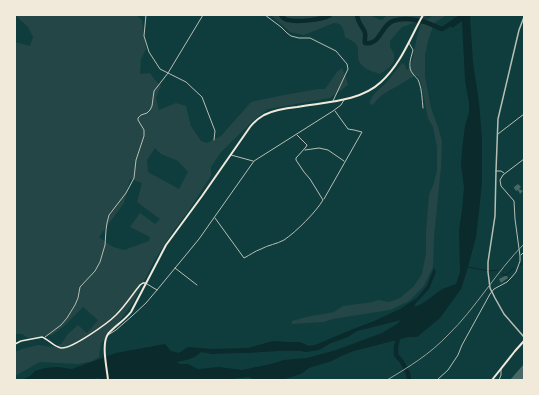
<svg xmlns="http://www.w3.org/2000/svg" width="539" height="395" viewBox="0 0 539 395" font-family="Inter,sans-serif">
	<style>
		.green { fill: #244646; fill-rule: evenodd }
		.water { fill: #0a2a2b; fill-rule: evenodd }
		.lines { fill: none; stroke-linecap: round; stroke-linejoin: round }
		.stream { stroke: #0a2a2b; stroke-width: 1 }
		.river { stroke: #0a2a2b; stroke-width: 4.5 }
		.building { fill: #486865 }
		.minor { stroke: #b8beb3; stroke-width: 1 }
		.tertiary { stroke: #b8beb3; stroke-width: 1.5 }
		.secondary { stroke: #f1e9da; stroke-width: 1.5 }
		.primary { stroke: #f1e9da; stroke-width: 2 }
		.trunk { stroke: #f1e9da; stroke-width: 2 }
		.rail { stroke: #97a49c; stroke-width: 1 }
	</style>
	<rect width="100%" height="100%" fill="#0f3d3e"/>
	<!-- green -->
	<g class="green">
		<path d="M15,15H136L142,20L146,49L141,59L140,74L150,73L154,79L161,86L156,97L159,110L176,103L186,106L191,126L201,141L207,143L221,136L251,102L279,96L318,89H325L337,72L342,68L346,78L348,85L330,98L268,109L253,121L221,152L211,167V176L189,210L174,230L154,261L133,303L119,322L101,343L99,357L92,361L78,364L40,362L15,376V352L22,349L38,345L52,347L61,344L68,334L78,325L87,333L98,320L83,307L63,327L52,335L28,338L22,334H15V42L30,46L33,37L28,27ZM155,148L161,154L178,161L188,172L179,189L148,172L147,160ZM130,179L142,183L137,202L160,219L155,224L140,213L130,227L150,237L149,241L124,250L113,247L99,237L124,203Z"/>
		<path d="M271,15H372V16L378,19L382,20L387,15H429L416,22L402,27L390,41V47L394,54V61L390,67L380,74C373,72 364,69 360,63C356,58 360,50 356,44C354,41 348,39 345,37C344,29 342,23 334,23L304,35L290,32Z"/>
		<path d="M433,15H447L434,23L428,41L425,55V76L431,108L438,127L442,141L441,167L434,237L433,267L424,286L409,301L390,310L333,319L324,322L292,324V321L306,317L334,312L343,306L373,302L378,300L389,302L400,298L414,286L422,274L426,253V231L429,195L434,183L437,170V147L433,127L428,118L420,79L417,76C408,78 406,81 399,85C387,92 382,93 373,105L369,103L374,94L386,83L402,63L405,65L407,70L411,65L417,37L421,24Z"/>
	</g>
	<!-- water -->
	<path class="water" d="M460,15H472L470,17L473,63L479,102L482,139V184L476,237L466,274L461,289L440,318L417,337H408L354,351L339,357L332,361L309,368L301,374L282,380H256L248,377L224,380H101L99,378L88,380H22L30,376L35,371L45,368L58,367L72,369L116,353L165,344L171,351L179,353L188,347L211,349L248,348L273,341L288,342H300L309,346L315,345L353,329L374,321L400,309L417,298L427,286L434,268L436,272L429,289L416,303L414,307C424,304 432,296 441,290C446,287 451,286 456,284L460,272L459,230L462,210L464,187L461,165L462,150L465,126L469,112V103L465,80L462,21L452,28L450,24ZM401,320L397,324L382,333L336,350L307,358L284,360L271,364L242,370L219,367L198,369L188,364H180L177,362C186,360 194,359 201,352L212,354L236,353H247L278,351H301L306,352L319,350L331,343L348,337L357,331Z"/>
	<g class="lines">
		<!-- stream -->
		<g class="stream">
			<polyline points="520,265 524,263"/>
			<polyline points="468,267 489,271 497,270 498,270"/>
			<polyline points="502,274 506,275 514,268"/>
		</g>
		<!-- river -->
		<g class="river">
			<path d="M281,15C282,17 283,18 285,19C294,23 322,20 330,15"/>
			<path d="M357,15C358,24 364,28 365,33C366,37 364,39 365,43C380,46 381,25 393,21C401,18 413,19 421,21C428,22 435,27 442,29L444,28L457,19L466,15"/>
			<polyline points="399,334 396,347 396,355 402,362 408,373 409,380"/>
		</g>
	</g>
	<!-- building -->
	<g class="building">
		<polygon points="518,184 521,187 519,189 523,191 520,194 518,190 516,191 514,188 514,187"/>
		<polygon points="505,276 507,276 508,278 501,283 499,279"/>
		<polygon points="524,364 524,380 510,380"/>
	</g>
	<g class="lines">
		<!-- minor -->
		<g class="minor">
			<polyline points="146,15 144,36 149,52 160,69 186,82 202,97 215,131 214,140"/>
			<polyline points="265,15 281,27 287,33 291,36 299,38 310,38 336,51 347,64 348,69 333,101"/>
			<path d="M409,43L413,50C411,58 407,67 413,74C415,77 418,78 419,82C422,90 422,99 423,108"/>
			<polyline points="498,134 524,114"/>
			<polyline points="305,150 319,148 328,150 344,161"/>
			<polyline points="231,155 253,161"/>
			<polyline points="496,171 501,171 504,173"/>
			<polyline points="324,199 362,132 354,130 348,129 335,111"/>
			<path d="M215,218L244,258C250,255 255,251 261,249C268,245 277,244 284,240C296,232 316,212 323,200L310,179L304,172L296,160V158L306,147L307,145L297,135"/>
			<polyline points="521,255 524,252"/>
			<polyline points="175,268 197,285"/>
			<polyline points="147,284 157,290"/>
			<polyline points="108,335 116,330 132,316 146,303 157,290 199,239 254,161 333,111 341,105 344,100"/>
			<polyline points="45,337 61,325 67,318 75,305 78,298 80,287 95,271 100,262 105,245 106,230 107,223 109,215 126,193 134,178 136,160 144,136 144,130 138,120 138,118 141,115 147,113 150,110 152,106 154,91 168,73 203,15"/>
			<polyline points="437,380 448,370 458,355 462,345 490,294 494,289 507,282 511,278 516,272 520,261 520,256 515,219 514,201 501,186 500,180 503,175 524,159"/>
			<polyline points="499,380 501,375 501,369"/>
		</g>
		<!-- tertiary -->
		<polyline class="tertiary" points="524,17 519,30 498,119 496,171 495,216 488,262 488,272 490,288 495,298 504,314 524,337"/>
		<!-- secondary -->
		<path class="secondary" d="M15,344L21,341L42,337C48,339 54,347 61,348C72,349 108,323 116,315C125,306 132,295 140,285L143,283H145"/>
		<!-- primary -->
		<path class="primary" d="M108,380C107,368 101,344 108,334C115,326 124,321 131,312L166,245L202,196L250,127C254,122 259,118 264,115C274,110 286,108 297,107C324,102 360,102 381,82C401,64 410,38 423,15"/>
		<!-- trunk -->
		<polyline class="trunk" points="492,380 515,351 524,341"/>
		<!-- rail -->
		<path class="rail" d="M387,380C409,367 430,354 448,335C476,308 496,272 524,244"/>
	</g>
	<!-- border -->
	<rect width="539" height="395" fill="none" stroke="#f1e9da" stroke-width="32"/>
</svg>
